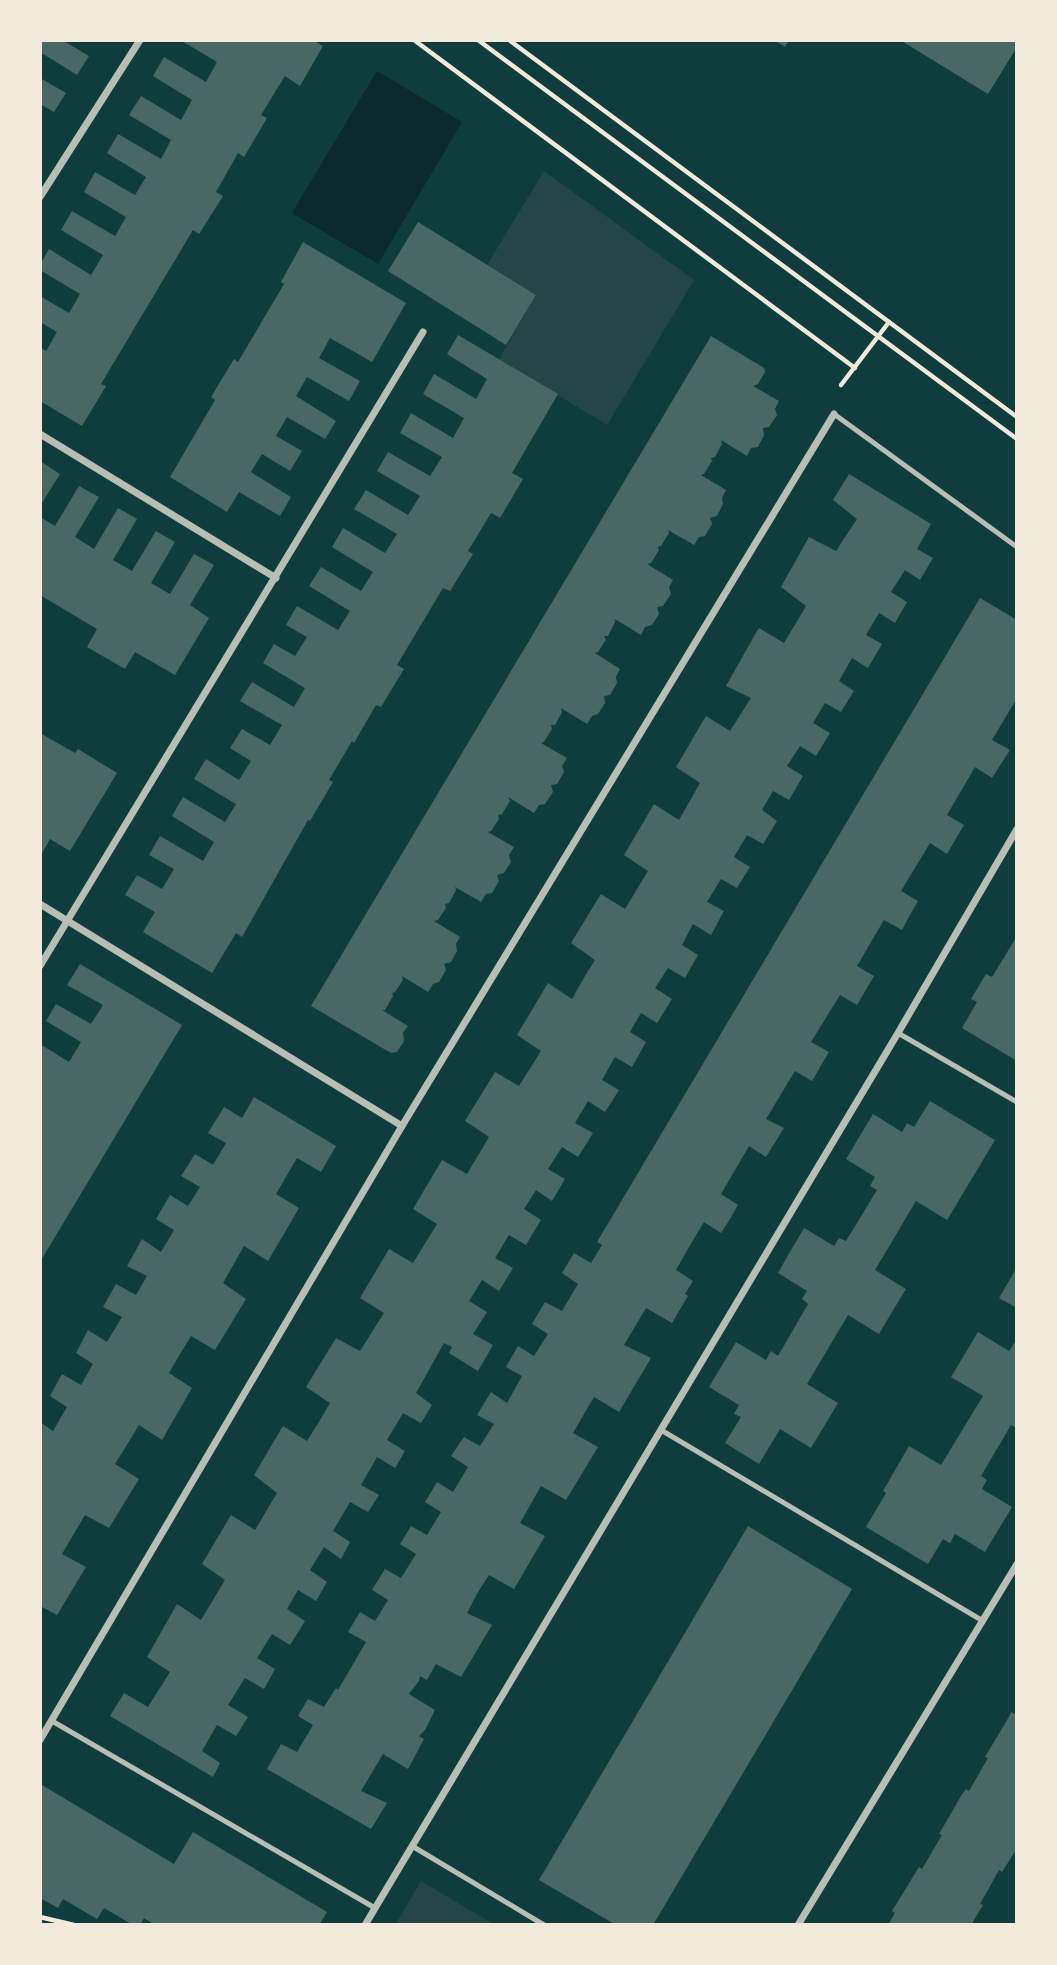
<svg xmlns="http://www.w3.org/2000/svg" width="1057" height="1965" viewBox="0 0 1057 1965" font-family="'Nunito Sans',sans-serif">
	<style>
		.green { fill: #244646 }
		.water { fill: #0a2a2b }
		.building { fill: #486865 }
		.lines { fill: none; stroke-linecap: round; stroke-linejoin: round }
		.path { stroke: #f1e9da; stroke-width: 4.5 }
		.service { stroke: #b8beb3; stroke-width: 5 }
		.minor { stroke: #b8beb3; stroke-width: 7 }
	</style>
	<rect width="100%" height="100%" fill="#0f3d3e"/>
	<!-- green -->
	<g class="green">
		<polygon points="544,171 694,280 607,425 499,359 536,295 487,265"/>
		<polygon points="421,1881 495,1925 395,1925"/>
	</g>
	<!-- water -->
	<polygon class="water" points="377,71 462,122 378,264 292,213"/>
	<!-- building -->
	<g class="building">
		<polygon points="40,40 62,40 89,56 77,75 40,52"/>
		<polygon points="180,40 313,40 323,46 300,86 285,76 261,115 267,118 244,157 238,153 216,192 223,196 199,234 193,230 101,384 106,386 82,426 40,401 40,347 46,351 57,332 40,322 40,296 69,313 80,294 40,270 40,265 49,249 91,275 103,255 61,230 72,211 115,236 126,217 84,192 95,172 135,195 146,177 107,153 118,134 161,159 171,140 129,115 141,96 181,120 192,100 153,76 164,57 206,82 217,62"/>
		<polygon points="774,40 789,40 785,47"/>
		<polygon points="900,40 1017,40 1017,47 988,94"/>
		<polygon points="40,78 66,93 54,112 40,104"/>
		<polygon points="418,222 536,295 506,345 388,271"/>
		<polygon points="303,242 406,303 372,362 330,338 319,358 360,381 349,401 307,377 296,396 336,421 325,439 287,417 276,436 302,451 290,471 262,454 251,472 291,497 280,516 239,492 227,512 170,477 215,400 211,397 234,359 238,362 284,284 281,282"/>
		<polygon points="458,335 558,394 512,473 523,479 500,518 491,513 468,551 473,554 450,591 443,588 397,665 404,669 381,707 376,705 354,743 352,741 329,780 333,782 310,821 308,820 242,937 236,933 212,973 143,932 155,912 125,895 137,875 162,889 174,869 149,855 160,836 203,861 214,842 172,816 183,797 225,822 236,804 194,779 206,759 239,780 251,761 230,748 242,729 270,745 282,725 240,701 252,682 294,707 305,688 263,663 274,644 295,656 307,637 286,625 297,606 338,630 350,611 309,586 321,567 361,591 373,572 332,547 343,528 385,553 397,534 354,509 366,490 408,515 420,496 377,471 388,452 430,476 442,457 400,433 411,413 453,438 464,418 423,394 434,374 476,399 487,379 447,354"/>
		<polygon points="711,336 764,368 765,372 758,384 753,386 779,401 775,409 777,415 769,427 763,428 764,435 758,447 751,448 747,456 721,440 722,444 715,457 711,458 712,461 704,474 701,475 726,490 722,498 723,504 717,516 710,518 712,524 705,536 699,537 694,545 668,530 669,533 661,546 658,547 659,550 651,563 647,564 673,580 669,587 671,594 663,606 657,607 659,614 652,625 645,627 641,635 615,619 615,622 608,636 604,636 606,640 598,652 595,653 620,669 616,677 617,683 610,695 604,696 605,703 598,714 592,716 587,724 561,708 562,712 555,725 551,725 552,729 544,742 541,743 567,758 562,766 564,772 557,784 551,785 553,792 545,804 539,805 534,813 508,797 510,801 502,814 498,815 499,819 491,831 488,832 514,847 509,855 511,862 504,873 497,875 499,881 492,893 486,894 481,902 455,887 456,890 449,903 445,904 446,908 438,920 434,921 460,937 456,944 457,951 451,962 444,964 446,970 439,982 433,984 428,992 402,976 403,980 395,992 392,993 393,996 385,1010 382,1010 408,1026 403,1033 404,1040 403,1043 397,1052 391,1053 311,1006"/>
		<polygon points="40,461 60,474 40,506"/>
		<polygon points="849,474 931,524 917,549 933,558 920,580 905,570 891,592 907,602 895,623 879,613 866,635 882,644 868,668 852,658 839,681 854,691 841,712 825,703 813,723 830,733 816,756 800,746 787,766 803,776 789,800 773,791 762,810 777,821 763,844 747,835 734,857 750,867 737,888 721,879 707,902 724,911 711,935 693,924 682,945 698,955 685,978 668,968 655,988 672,999 657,1023 641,1013 630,1032 646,1042 632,1067 615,1057 602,1080 619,1090 605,1112 588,1101 575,1123 593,1133 578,1157 562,1147 548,1169 565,1179 552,1201 536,1190 524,1209 541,1220 526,1245 509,1235 495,1258 513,1268 499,1291 482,1280 469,1301 487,1312 473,1334 493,1345 478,1371 449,1353 452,1347 444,1343 416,1393 432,1405 421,1423 403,1413 387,1440 405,1451 395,1468 377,1457 361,1485 379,1495 368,1512 350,1502 333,1531 350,1542 341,1559 324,1547 310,1570 327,1582 316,1601 298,1590 287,1609 305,1621 290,1645 272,1634 257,1658 275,1669 264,1689 245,1678 228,1705 248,1717 236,1736 217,1725 202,1751 220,1763 213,1777 110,1716 124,1693 148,1707 170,1672 147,1657 177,1604 201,1620 225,1580 202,1564 231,1515 255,1530 277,1493 254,1475 283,1426 307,1441 319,1422 330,1403 306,1387 336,1338 360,1351 384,1313 360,1298 389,1249 413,1263 437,1224 413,1209 442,1160 467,1174 489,1137 465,1121 495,1072 519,1086 541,1051 517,1035 548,983 572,999 585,976 595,960 571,943 601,894 625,909 648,871 624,855 654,804 679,820 700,783 676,767 706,716 730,731 751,698 726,686 757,631 759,628 784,643 796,623 806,606 781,587 809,537 836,551 857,519 833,500"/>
		<polygon points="79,486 99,497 75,537 94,549 118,508 137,519 113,560 132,571 156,531 175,542 151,583 170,594 194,554 214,565 190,605 209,618 175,675 135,652 125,669 87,647 97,629 40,595 40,517 55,526"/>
		<polygon points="980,598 1017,620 1017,698 992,740 1010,750 992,778 975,767 947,815 964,825 947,854 930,843 901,891 918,901 910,915 902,930 884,920 857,966 874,976 857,1005 840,995 811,1042 829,1052 812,1081 795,1071 766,1119 784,1128 766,1157 749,1146 721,1194 738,1205 730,1219 721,1233 704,1222 689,1247 676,1270 693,1281 685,1294 688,1296 672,1323 646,1308 624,1345 651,1358 619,1412 594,1397 584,1414 573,1433 598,1447 566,1500 541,1486 520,1523 545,1536 514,1589 489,1575 478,1592 467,1613 492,1625 461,1677 436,1664 427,1680 420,1676 419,1681 409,1694 435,1710 425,1730 419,1736 424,1739 408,1769 383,1754 361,1791 387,1803 371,1829 267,1769 281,1744 297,1752 309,1732 313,1725 298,1716 308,1699 324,1707 336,1688 338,1690 366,1642 348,1632 360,1612 375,1621 388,1600 372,1590 385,1569 401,1578 416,1554 400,1544 411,1526 427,1535 441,1512 425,1502 437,1482 453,1492 468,1467 451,1456 464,1437 480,1446 494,1424 477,1415 491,1392 507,1403 522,1376 506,1367 518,1346 534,1356 548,1334 532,1324 545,1302 562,1311 578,1284 562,1273 574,1253 591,1263 602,1245 597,1242"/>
		<polygon points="40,733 75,753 78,749 117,773 70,851 50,839 40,857"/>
		<polygon points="1017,936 1017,1061 962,1028 977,1002 971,999 986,974 992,977"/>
		<polygon points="80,964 182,1025 40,1262 40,1044 69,1062 81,1042 46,1021 56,1004 91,1024 103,1005 67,985"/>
		<polygon points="254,1097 336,1146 321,1172 297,1158 276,1194 299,1208 268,1261 244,1246 223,1283 246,1299 215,1350 191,1336 180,1354 169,1373 192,1388 162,1440 139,1425 128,1443 115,1464 139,1479 109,1528 85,1515 62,1554 86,1567 57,1615 40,1606 40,1422 53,1431 67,1407 50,1396 62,1374 81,1385 93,1364 76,1353 88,1330 107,1342 122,1317 103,1307 116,1284 136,1295 147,1276 127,1266 142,1239 161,1252 174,1230 156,1219 170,1195 188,1206 200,1187 181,1176 195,1154 213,1165 226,1143 208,1133 224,1107 242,1118"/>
		<polygon points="930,1101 995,1140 947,1220 916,1201 875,1270 906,1289 892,1312 879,1334 848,1315 807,1384 838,1403 811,1448 780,1429 759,1464 725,1443 741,1417 734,1414 739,1405 709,1387 736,1342 766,1360 771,1351 778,1356 808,1304 802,1299 807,1291 778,1273 791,1250 804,1228 834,1246 839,1238 846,1241 877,1190 870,1186 875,1177 846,1159 873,1114 902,1132 907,1123 914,1127"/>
		<polygon points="1017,1267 1017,1308 999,1298"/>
		<polygon points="978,1332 1009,1351 1017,1339 1017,1428 1011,1425 981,1476 987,1480 982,1489 1012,1507 985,1552 955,1534 950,1543 943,1539 928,1564 866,1527 886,1493 883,1491 909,1446 941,1465 983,1396 951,1377"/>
		<polygon points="748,1526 852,1589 653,1925 616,1925 539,1880"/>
		<polygon points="1017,1711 1016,1850 1002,1872 999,1870 980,1904 983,1905 971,1925 888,1925 895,1913 892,1911 919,1867 922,1869 942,1835 939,1834 961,1796 966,1789 969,1791 988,1758 985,1757 1010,1715 1011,1712 1015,1714"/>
		<polygon points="42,1785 174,1864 193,1832 327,1912 319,1925 155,1925 144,1918 140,1925 133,1925 104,1908 97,1919 63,1899 58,1908 40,1898 40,1788"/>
	</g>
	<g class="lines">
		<!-- path -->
		<g class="path">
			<polyline points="414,40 855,368"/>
			<polyline points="478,40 1017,439"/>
			<polyline points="509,40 1017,417"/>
			<polyline points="841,385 889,322"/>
			<polyline points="40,1917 74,1925"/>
		</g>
		<!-- service -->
		<g class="service">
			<polyline points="834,414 1017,547"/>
			<polyline points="898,1033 1017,1102"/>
			<polyline points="661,1430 983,1621"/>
			<polyline points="52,1721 375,1908"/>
			<polyline points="412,1846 544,1925"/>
		</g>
		<!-- minor -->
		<g class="minor">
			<polyline points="40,197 140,40"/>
			<polyline points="40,434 276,578"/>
			<polyline points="40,904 402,1126"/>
			<polyline points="40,966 423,332"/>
			<polyline points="40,1740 402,1126 834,414"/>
			<polyline points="365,1925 898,1033 1017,829"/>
			<polyline points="798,1925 1017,1564"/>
		</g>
	</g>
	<!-- border -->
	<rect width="1057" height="1965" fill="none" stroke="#f1e9da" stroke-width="84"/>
</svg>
